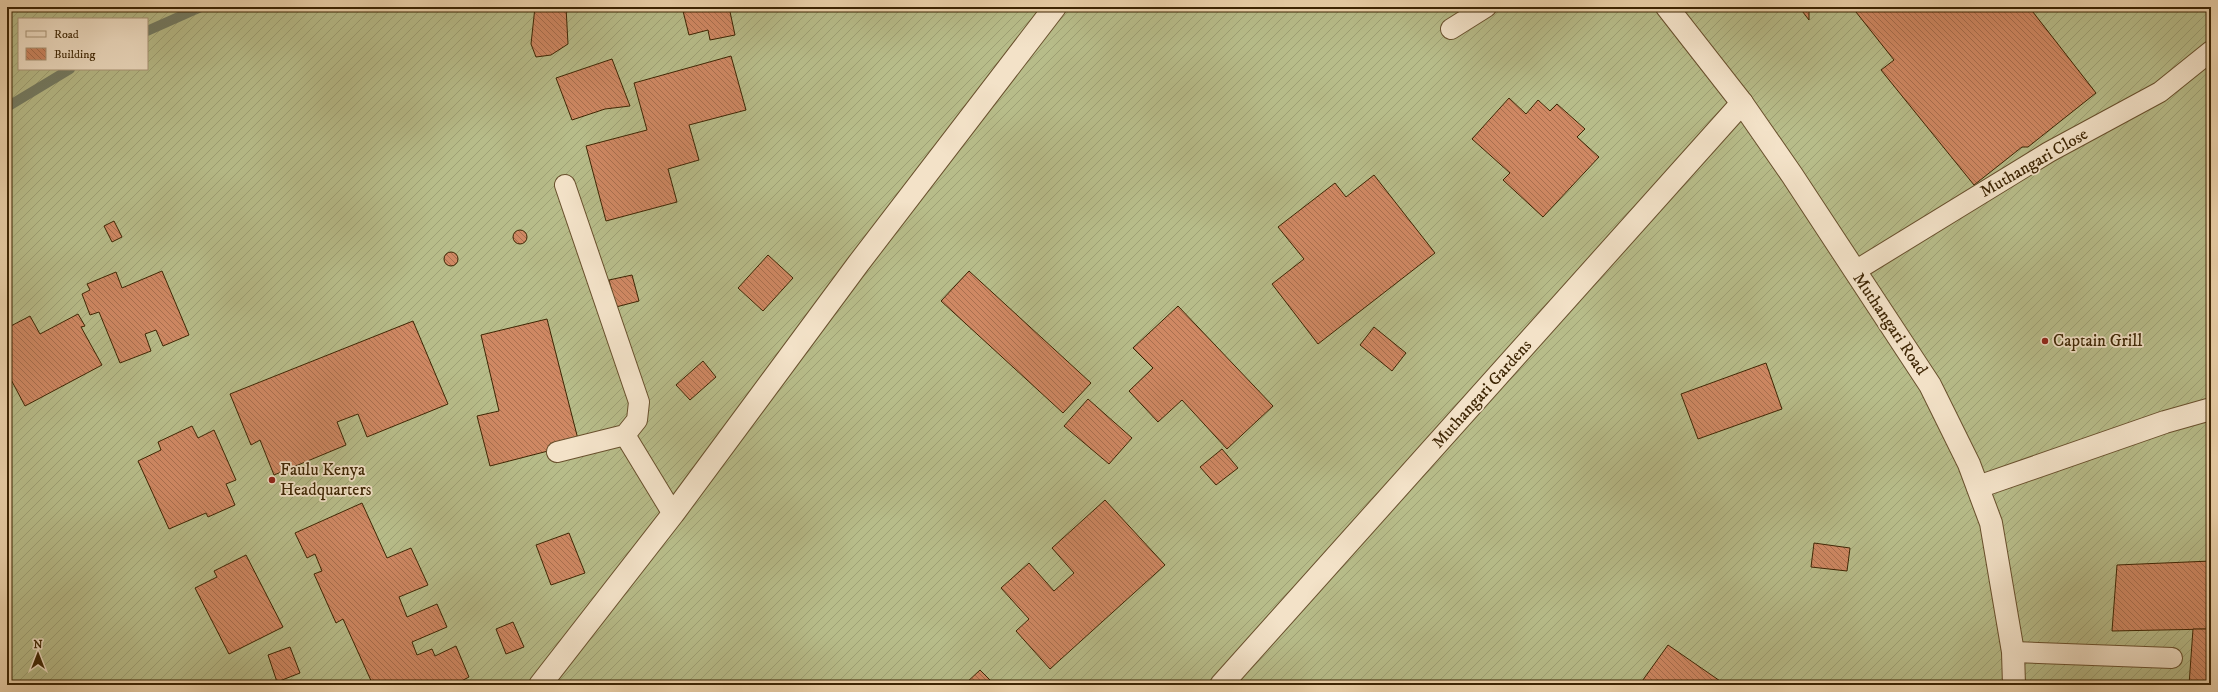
<svg xmlns="http://www.w3.org/2000/svg" width="2218" height="692" viewBox="0 0 2218 692" font-family="'IM FELL DW Pica',serif">
	<style>
		.garden { fill: url(#garden-furrows); stroke: #7a7046; fill-rule: evenodd }
		.lines { fill: none; stroke-linecap: round; stroke-linejoin: round }
		.stream { stroke: #747d65; stroke-width: 10 }
		.building { fill: url(#building-back-hatch); stroke: #3d2503 }
		.service-casing { stroke: #69502d; stroke-width: 22 }
		.minor-casing { stroke: #69502d; stroke-width: 24 }
		.tertiary-casing { stroke: #69502d; stroke-width: 24 }
		.service { stroke: #f3e2c8; stroke-width: 20 }
		.minor { stroke: #f3e2c8; stroke-width: 22 }
		.tertiary { stroke: #f3e2c8; stroke-width: 22 }
		.poi-dot { fill: #8f2418; stroke: #f3e2c8; stroke-width: 1.5 }
		.labels { text-anchor: middle; dominant-baseline: central; stroke-width: 3.5; stroke-linejoin: round; paint-order: stroke }
		.street-label { font-size: 17px; fill: #3d2503; stroke: #f3e2c8 }
		.poi-label { font-size: 17px; fill: #3d2503; stroke: #f3e2c8; text-anchor: start }
	</style>
	<defs>
		<pattern id="garden-furrows" width="10" height="10" patternUnits="userSpaceOnUse"><rect width="10" height="10" fill="#b7bc89"/><path d="M-1 1l2-2M0 10L10 0M9 11l2-2" fill="none" stroke="#9ea175"/></pattern>
		<pattern id="building-back-hatch" width="6" height="6" patternUnits="userSpaceOnUse"><rect width="6" height="6" fill="#cf8863"/><path d="M-1 5l2 2M0 0l6 6M5-1l2 2" fill="none" stroke="#a96f4f"/></pattern>
	</defs>
	<rect width="100%" height="100%" fill="#ecd2ab"/>
	<filter id="stains"><feTurbulence type="fractalNoise" baseFrequency=".005" numOctaves="4"/><feColorMatrix values="0 0 0 0 .2 0 0 0 0 .09 0 0 0 0 .02 0 0 0 .5 -.17"/></filter>
	<radialGradient id="worn" r=".72"><stop offset=".6" stop-color="#630" stop-opacity="0"/><stop offset="1" stop-color="#630" stop-opacity=".3"/></radialGradient>
	<!-- garden -->
	<path class="garden" d="M7,7H2211V685H7ZM19,19H147V69H19Z"/>
	<g class="lines">
		<!-- stream -->
		<g class="stream">
			<polyline points="147,31 201,7"/>
			<polyline points="7,107 70,69"/>
		</g>
	</g>
	<!-- building -->
	<g class="building">
		<polygon points="535,7 566,7 568,44 551,55 536,57 531,44"/>
		<polygon points="682,7 729,7 735,35 710,40 708,30 689,35"/>
		<polygon points="1799,7 1809,7 1809,20"/>
		<polygon points="1852,7 2029,7 2096,93 2028,147 2022,147 1974,185 1881,70 1894,60"/>
		<polygon points="731,56 746,110 689,125 699,160 668,169 677,202 606,221 586,146 647,130 634,83"/>
		<polygon points="612,59 630,106 605,109 572,120 556,78"/>
		<polygon points="1509,98 1526,114 1538,100 1550,111 1557,104 1585,129 1577,137 1599,157 1543,217 1503,180 1510,173 1472,139"/>
		<polygon points="1374,175 1435,253 1318,344 1272,284 1304,259 1278,227 1335,183 1346,197"/>
		<polygon points="114,221 122,237 112,242 104,226"/>
		<circle cx="520" cy="237" r="7"/>
		<circle cx="451" cy="259" r="7"/>
		<polygon points="768,255 793,278 763,311 738,288"/>
		<polygon points="162,271 189,335 163,346 156,330 145,334 151,351 120,363 99,312 90,315 82,294 90,290 87,284 116,272 122,288"/>
		<polygon points="969,271 1091,383 1063,413 941,301"/>
		<polygon points="632,275 639,301 616,307 609,280"/>
		<polygon points="1178,306 1273,406 1227,449 1182,400 1158,422 1129,391 1153,368 1133,348"/>
		<polygon points="78,314 85,326 81,327 102,365 25,406 7,372 7,328 30,316 40,334"/>
		<polygon points="547,319 579,443 490,466 477,416 499,411 481,335"/>
		<polygon points="413,321 448,404 367,437 358,414 337,422 346,445 274,475 260,440 251,445 230,394"/>
		<polygon points="1374,327 1406,353 1392,371 1360,345"/>
		<polygon points="703,361 716,377 690,400 676,385"/>
		<polygon points="1766,363 1782,409 1698,439 1681,394"/>
		<polygon points="1088,399 1132,438 1109,464 1064,426"/>
		<polygon points="192,426 198,438 214,430 236,480 226,484 235,505 208,517 206,513 169,529 138,461 161,450 158,442"/>
		<polygon points="1222,449 1238,468 1216,485 1200,467"/>
		<polygon points="1105,500 1165,565 1050,669 1016,631 1029,619 1001,588 1029,563 1054,591 1074,573 1052,548"/>
		<polygon points="362,503 387,558 411,548 428,585 399,597 407,617 437,604 447,627 412,642 417,655 432,649 435,656 456,646 469,677 454,685 373,685 343,619 336,623 314,574 322,571 315,554 307,558 295,533"/>
		<polygon points="569,533 585,573 551,585 536,545"/>
		<polygon points="1814,543 1850,548 1847,571 1811,567"/>
		<polygon points="246,555 283,627 229,654 195,588 217,577 214,571"/>
		<polygon points="2211,561 2211,629 2112,631 2117,565"/>
		<polygon points="513,622 524,647 506,654 496,629"/>
		<polygon points="2193,629 2211,629 2211,685 2189,685"/>
		<polygon points="1668,645 1723,683 1722,685 1640,684"/>
		<polygon points="290,647 300,673 277,682 268,655"/>
		<polygon points="980,670 995,685 964,685"/>
	</g>
	<g class="lines">
		<!-- service casing -->
		<g class="service-casing">
			<g id="service">
				<polyline points="1451,29 1486,7"/>
				<polyline points="1855,271 2049,152 2160,92 2211,51"/>
				<polyline points="625,435 673,514"/>
				<polyline points="557,452 625,435 637,420 639,402 565,185"/>
				<polyline points="2013,652 2172,658"/>
			</g>
		</g>
		<!-- minor casing -->
		<g class="minor-casing">
			<g id="minor">
				<polyline points="1978,487 2165,422 2211,409"/>
				<polyline points="540,685 673,514 858,264 1055,7"/>
				<polyline points="1221,685 1742,103"/>
			</g>
		</g>
		<!-- tertiary casing -->
		<g class="tertiary-casing">
			<polyline id="tertiary" points="1667,7 1742,103 1792,175 1930,385 1969,464 1991,523 2013,652 2014,685"/>
		</g>
		<!-- service -->
		<use href="#service" class="service"/>
		<!-- minor -->
		<use href="#minor" class="minor"/>
		<!-- tertiary -->
		<use href="#tertiary" class="tertiary"/>
	</g>
	<!-- markers -->
	<g class="poi-dot">
		<circle cx="2045" cy="341" r="4"/>
		<circle cx="272" cy="480" r="4"/>
	</g>
	<g class="labels">
		<!-- street labels -->
		<g class="street-label">
			<text transform="translate(2034 163) rotate(-30)">Muthangari Close</text>
			<text transform="translate(1890 324) rotate(56)">Muthangari Road</text>
			<text transform="translate(1482 394) rotate(-48)">Muthangari Gardens</text>
		</g>
		<!-- poi labels -->
		<g class="poi-label">
			<text x="2053" y="341">Captain Grill</text>
			<text x="280" y="470">Faulu Kenya<tspan x="280" dy="20">Headquarters</tspan></text>
		</g>
	</g>
	<!-- margin -->
	<rect width="2218" height="692" fill="none" stroke="#ecd2ab" stroke-width="24"/>
	<rect x="8" y="8" width="2202" height="676" fill="none" stroke="#3d2503" stroke-width="2"/>
	<rect x="12" y="12" width="2194" height="668" fill="none" stroke="#3d2503"/>
	<!-- legend -->
	<rect x="18" y="18" width="130" height="52" fill="#f3e2c8" stroke="#aa9679"/>
	<rect x="26" y="31" width="20" height="6" fill="#f3e2c8" stroke="#aa9679"/>
	<text x="54" y="38" font-size="12" fill="#3d2503">Road</text>
	<rect x="26" y="48" width="20" height="12" fill="url(#building-back-hatch)" stroke="#aa9679"/>
	<text x="54" y="58" font-size="12" fill="#3d2503">Building</text>
	<!-- north arrow -->
	<g transform="translate(38 654)" stroke="#f3e2c8" stroke-width="3" paint-order="stroke">
	<path d="M0-3L7 15L0 10L-7 15Z" fill="#3d2503"/>
	<text y="-6" font-size="11" font-weight="bold" text-anchor="middle" fill="#3d2503">N</text>
	</g>
	<rect width="100%" height="100%" filter="url(#stains)"/>
	<rect width="100%" height="100%" fill="url(#worn)"/>
</svg>
